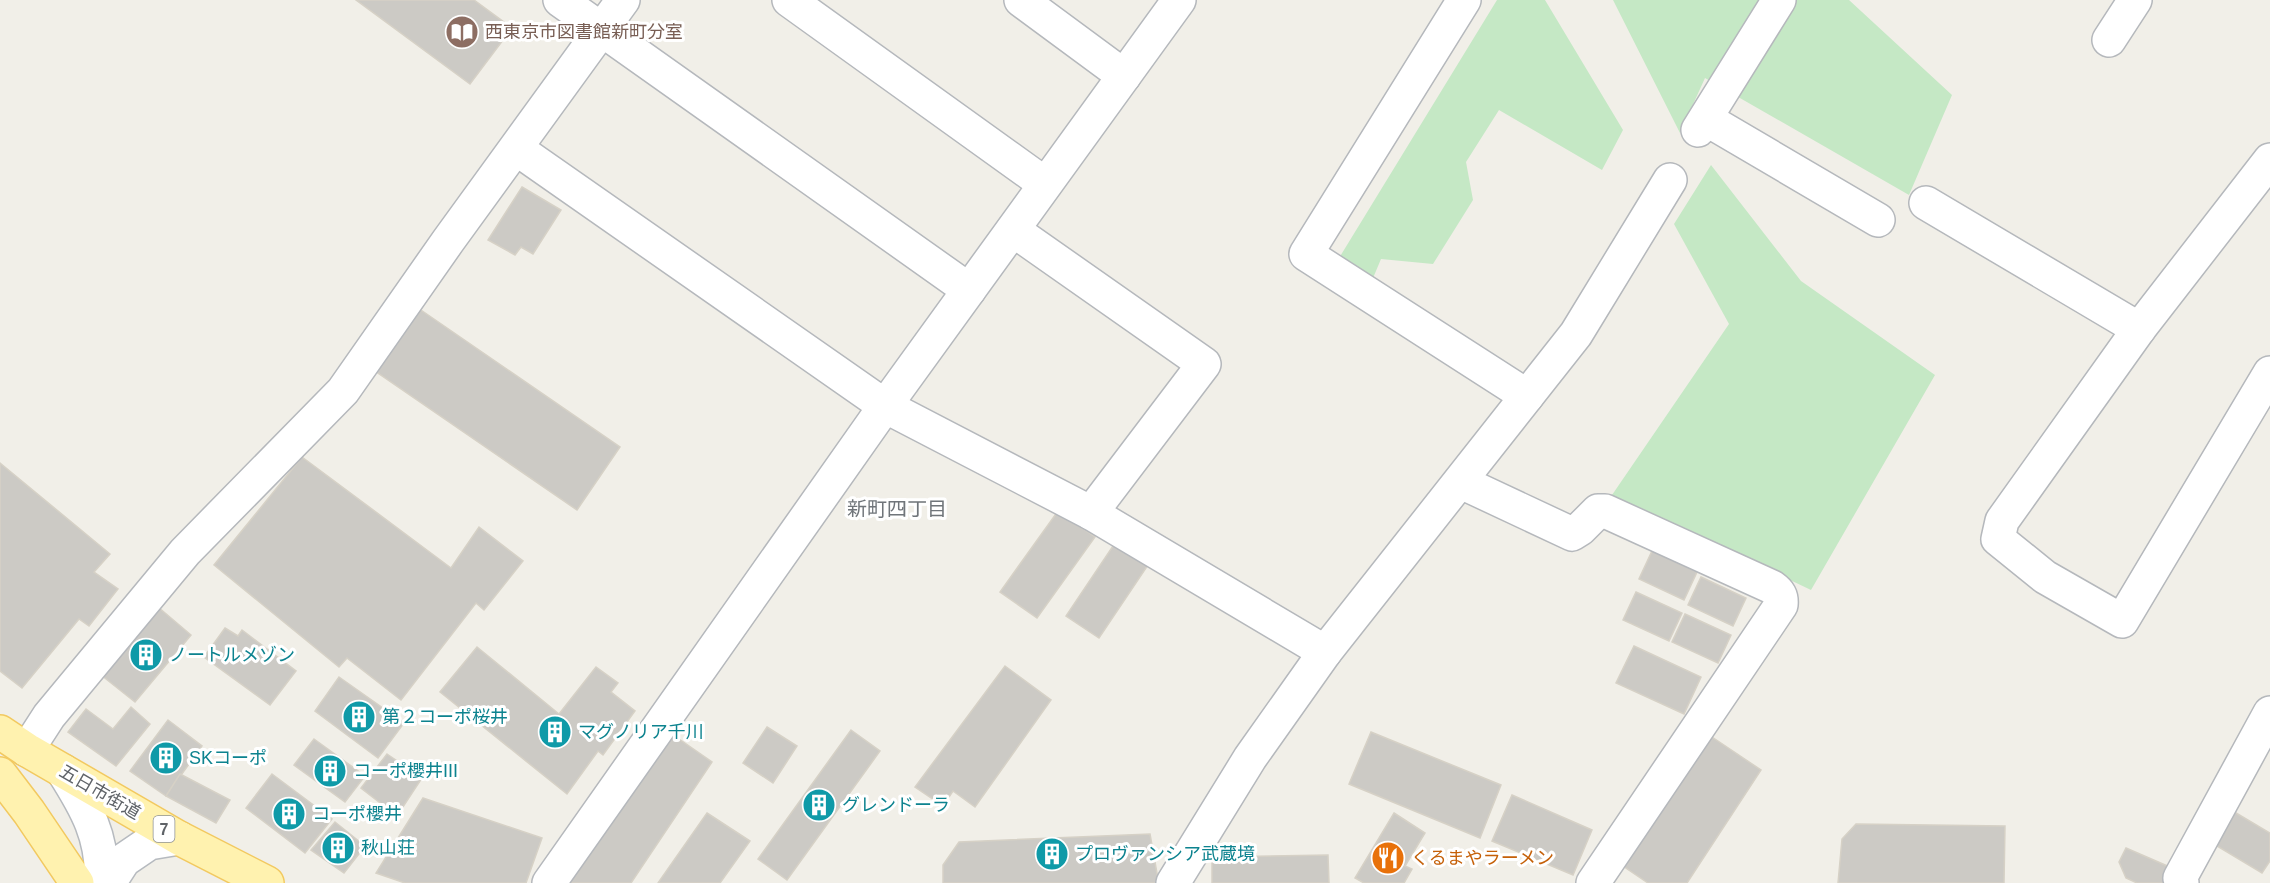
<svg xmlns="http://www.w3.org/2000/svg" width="2270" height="883" viewBox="0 0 2270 883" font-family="Arial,'Noto Sans JP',sans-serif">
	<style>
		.green { fill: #c5e8c5 }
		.building { fill: #cccac5; stroke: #d6d1c6; stroke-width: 1.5 }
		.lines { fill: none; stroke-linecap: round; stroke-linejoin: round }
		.minor-casing { stroke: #b5b8bc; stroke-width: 36 }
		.secondary-casing { stroke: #b6babf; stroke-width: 36 }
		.primary-casing { stroke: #f2c960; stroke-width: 36 }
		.minor { stroke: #fff; stroke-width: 33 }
		.secondary { stroke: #fff; stroke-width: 33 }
		.primary { stroke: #fff2af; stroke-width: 33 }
		.labels { text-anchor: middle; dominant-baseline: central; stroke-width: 6; stroke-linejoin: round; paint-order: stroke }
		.shield { fill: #fff; stroke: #8f9295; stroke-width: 1.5 }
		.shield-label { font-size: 16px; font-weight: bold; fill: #5f6368 }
		.education-label { font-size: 18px; fill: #785e54; stroke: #fff; text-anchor: start }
		.culture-label { font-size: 18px; fill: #0d838f; stroke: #fff; text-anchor: start }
		.street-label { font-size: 18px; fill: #5f6368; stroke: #fff }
		.food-label { font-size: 18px; fill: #c56008; stroke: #fff; text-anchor: start }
		.neighbourhood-label { font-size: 20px; fill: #70757a; stroke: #fff }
	</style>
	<rect width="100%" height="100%" fill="#f1efe8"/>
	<!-- green -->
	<g class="green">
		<polygon points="1497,0 1545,0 1623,130 1602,170 1499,110 1466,162 1473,200 1433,264 1381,259 1368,290 1336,263"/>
		<polygon points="1613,0 1849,0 1952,95 1909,195 1705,78 1680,133"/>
		<polygon points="1711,165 1801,281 1935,375 1811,590 1612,495 1729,324 1674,224"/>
	</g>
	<!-- building -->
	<g class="building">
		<polygon points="356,0 474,0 512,28 470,84"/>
		<polygon points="522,187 561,210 533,254 521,247 515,255 488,240"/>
		<polygon points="418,308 620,447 577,510 375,371"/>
		<polygon points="302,457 451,568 479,527 523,561 484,610 476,603 401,700 347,658 339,667 214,565"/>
		<polygon points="0,463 110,554 94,572 118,589 89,626 79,619 22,688 0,671"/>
		<polygon points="1058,511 1095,537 1037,618 1000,592"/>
		<polygon points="1115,543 1148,565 1099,638 1066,616"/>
		<polygon points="1652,551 1697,572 1684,600 1639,579"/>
		<polygon points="1701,577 1746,598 1733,626 1688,605"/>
		<polygon points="1636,592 1682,613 1669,641 1623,620"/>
		<polygon points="158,607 191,635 135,702 101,675"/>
		<polygon points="1685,614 1731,635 1718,663 1672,642"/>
		<polygon points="225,628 238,636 242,630 296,671 270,705 204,657"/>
		<polygon points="1634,646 1701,677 1684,714 1616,683"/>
		<polygon points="477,647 559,714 596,667 618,683 611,692 635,711 603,755 598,751 567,794 440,692"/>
		<polygon points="1005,666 1051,700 975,807 953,791 943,806 915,787"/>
		<polygon points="339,677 404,723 378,758 315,711"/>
		<polygon points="131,707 150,724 116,766 68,732 86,709 113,729"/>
		<polygon points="168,720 202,746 166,796 130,771"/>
		<polygon points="767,727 797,746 773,783 743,763"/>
		<polygon points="851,730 880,751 787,880 758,859"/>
		<polygon points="669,732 712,762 631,883 564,883"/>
		<polygon points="1371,732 1501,785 1480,838 1349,784"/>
		<polygon points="1709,735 1761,770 1687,883 1648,883 1623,866"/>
		<polygon points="314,739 365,776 345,802 294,765"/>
		<polygon points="387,754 422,778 397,816 361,788"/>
		<polygon points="180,774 230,800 216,823 166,796"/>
		<polygon points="272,774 332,819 305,853 246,808"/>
		<polygon points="1512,795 1592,830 1573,875 1492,841"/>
		<polygon points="423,798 542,838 526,883 405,883 376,873"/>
		<polygon points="2231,810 2270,833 2270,861 2262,873 2212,843"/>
		<polygon points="707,813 750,841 720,883 658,883"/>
		<polygon points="1394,813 1425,833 1405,866 1412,869 1404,883 1364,883 1355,878"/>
		<polygon points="335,822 365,846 344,873 311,850"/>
		<polygon points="1856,824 2005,826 2004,883 1838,883 1842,839"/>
		<polygon points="1150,834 1158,879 1156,883 943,883 943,865 959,842"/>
		<polygon points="2126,848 2172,868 2165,883 2137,883 2126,878 2119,862"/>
		<polygon points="1328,855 1329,883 1212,883 1212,857"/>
	</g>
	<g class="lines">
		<!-- minor casing -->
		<g class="minor-casing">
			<g id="minor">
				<polyline points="560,0 969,290"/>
				<polyline points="789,0 1045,184"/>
				<polyline points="1021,0 1124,76"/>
				<polyline points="1464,0 1306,254 1527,396"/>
				<polyline points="2109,40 2135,0"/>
				<polyline points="1706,119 1878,220"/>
				<polyline points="1698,130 1779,0"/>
				<polyline points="517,149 885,406 1091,513 1325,652"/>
				<polyline points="2270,160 2139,329 2002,521 1998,539 2045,577 2122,621 2270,373"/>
				<polyline points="1926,203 2139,329"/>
				<polyline points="1013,230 1204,364 1091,513"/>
				<path d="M1461,482L1572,534L1580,529L1598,511H1605L1772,587C1779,592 1782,596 1781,605L1593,883"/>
				<polyline points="27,750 49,716 185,552 343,391 448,241 623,0"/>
				<polyline points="549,883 885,406 1179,0"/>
				<polyline points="1173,883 1250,758 1325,652 1576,334 1670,180"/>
				<polyline points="2182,883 2180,878 2270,713"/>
			</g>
		</g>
		<!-- secondary casing -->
		<g class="secondary-casing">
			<g id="secondary">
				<path d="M63,771C86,807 104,838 101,883"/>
				<polyline points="109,883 124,860 149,843 179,838"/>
			</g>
		</g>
		<!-- primary casing -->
		<g class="primary-casing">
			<g id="primary">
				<polyline points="0,732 27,750 179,838 267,883"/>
				<polyline points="0,774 29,812 77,883"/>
			</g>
		</g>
		<!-- minor -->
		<use href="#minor" class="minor"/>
		<!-- secondary -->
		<use href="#secondary" class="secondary"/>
		<!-- primary -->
		<use href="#primary" class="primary"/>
	</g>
	<!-- icons -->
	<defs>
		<g id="library-disc" transform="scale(1.725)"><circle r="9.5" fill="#8d6e63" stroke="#fff"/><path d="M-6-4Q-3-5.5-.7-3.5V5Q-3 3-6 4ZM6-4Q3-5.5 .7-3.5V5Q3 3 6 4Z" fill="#fff"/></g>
		<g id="building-disc" transform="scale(1.725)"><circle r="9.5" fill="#0f9aa8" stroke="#fff"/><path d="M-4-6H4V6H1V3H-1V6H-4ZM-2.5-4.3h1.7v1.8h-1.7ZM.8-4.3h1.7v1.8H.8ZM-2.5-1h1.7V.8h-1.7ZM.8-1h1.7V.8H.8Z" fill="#fff"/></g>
		<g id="restaurant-disc" transform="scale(1.725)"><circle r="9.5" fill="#e8710a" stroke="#fff"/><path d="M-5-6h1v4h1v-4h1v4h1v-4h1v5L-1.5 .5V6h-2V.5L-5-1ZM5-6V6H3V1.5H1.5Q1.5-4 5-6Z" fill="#fff"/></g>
	</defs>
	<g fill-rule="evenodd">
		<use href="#library-disc" x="462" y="32"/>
		<use href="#building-disc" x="146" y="655"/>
		<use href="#building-disc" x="359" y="717"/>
		<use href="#building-disc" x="555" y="732"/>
		<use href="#building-disc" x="166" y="758"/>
		<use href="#building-disc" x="330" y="771"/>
		<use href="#building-disc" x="819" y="805"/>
		<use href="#building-disc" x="289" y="814"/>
		<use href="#building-disc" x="338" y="848"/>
		<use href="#building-disc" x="1052" y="854"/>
		<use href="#restaurant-disc" x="1388" y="858"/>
	</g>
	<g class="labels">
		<!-- shield labels -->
		<rect class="shield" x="153.5" y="816" width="21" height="26" rx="4.5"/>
		<g class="shield-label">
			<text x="164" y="829">7</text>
		</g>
		<!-- education labels -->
		<g class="education-label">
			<text x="485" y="32">西東京市図書館新町分室</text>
		</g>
		<!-- culture labels -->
		<g class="culture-label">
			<text x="169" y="655">ノートルメゾン</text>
			<text x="382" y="717">第２コーポ桜井</text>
			<text x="578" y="732">マグノリア千川</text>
			<text x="189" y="758">SKコーポ</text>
			<text x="353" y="771">コーポ櫻井III</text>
			<text x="842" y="805">グレンドーラ</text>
			<text x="312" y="814">コーポ櫻井</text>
			<text x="361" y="848">秋山荘</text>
			<text x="1075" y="854">プロヴァンシア武蔵境</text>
		</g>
		<!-- street labels -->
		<g class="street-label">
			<text transform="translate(100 792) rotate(30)">五日市街道</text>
		</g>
		<!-- food labels -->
		<g class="food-label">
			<text x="1411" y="858">くるまやラーメン</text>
		</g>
		<!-- neighbourhood labels -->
		<g class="neighbourhood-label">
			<text x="897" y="509">新町四丁目</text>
		</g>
	</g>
</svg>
